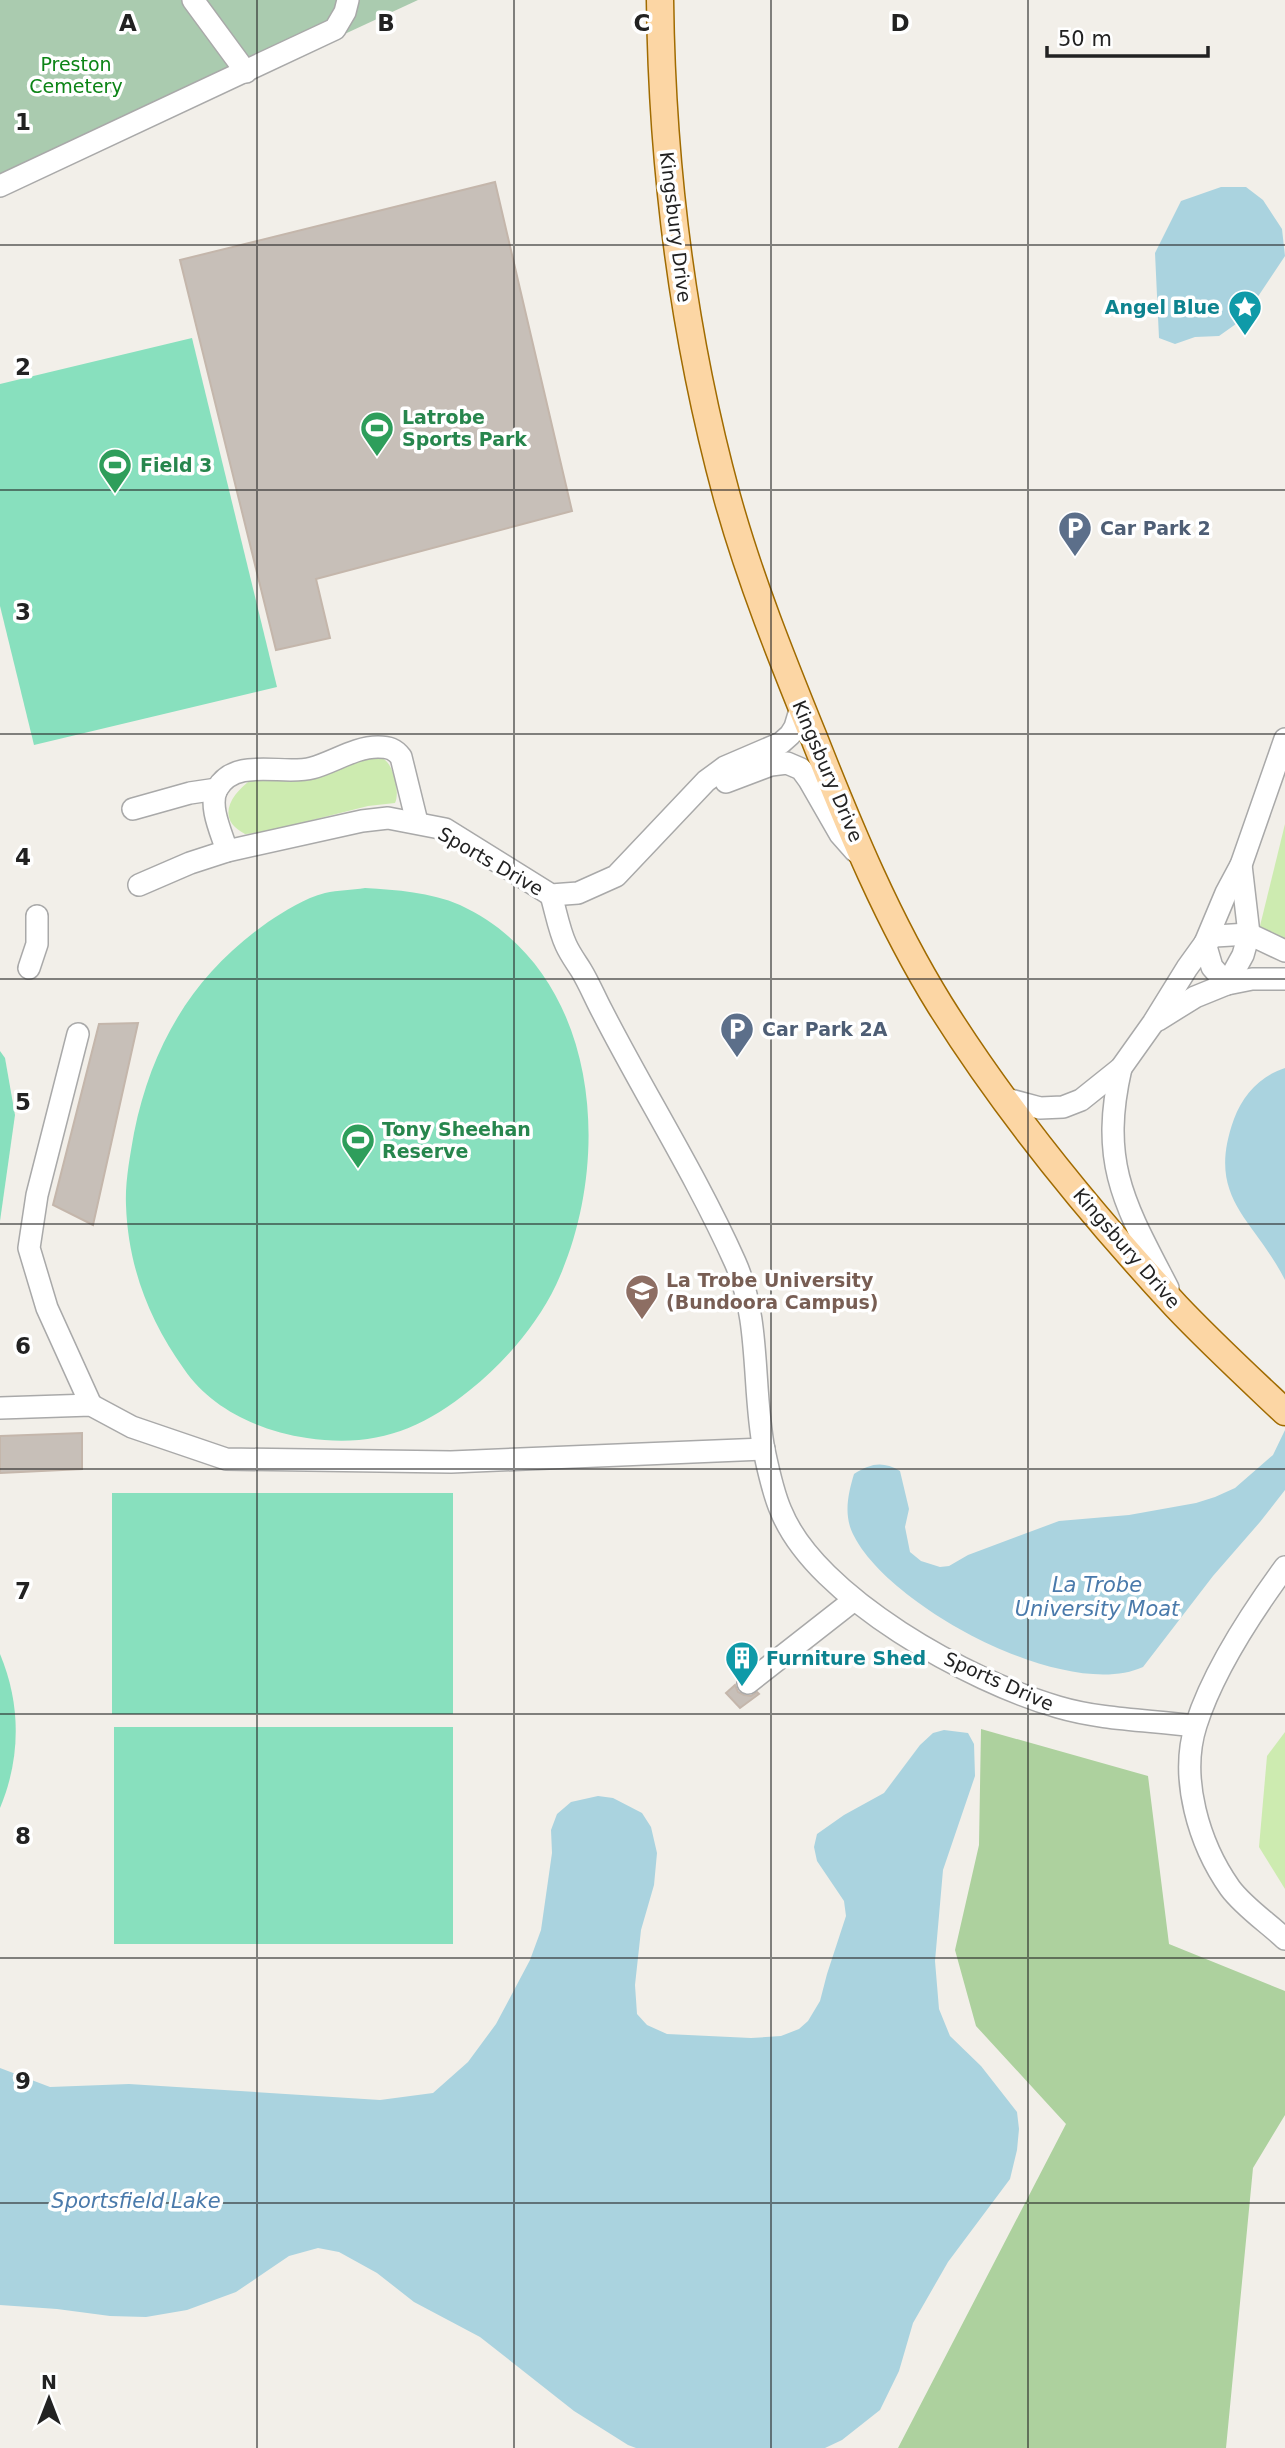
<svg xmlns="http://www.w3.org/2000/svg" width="1285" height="2448" viewBox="0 0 1285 2448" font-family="'DejaVu Sans',sans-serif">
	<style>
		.grass { fill: #cdebb0 }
		.forest { fill: #add19e }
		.cemetery { fill: #aacbaf }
		.pitch { fill: #88e0be }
		.water { fill: #aad3df }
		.building { fill: #c7bfb8; stroke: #c4b6ab; stroke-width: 2 }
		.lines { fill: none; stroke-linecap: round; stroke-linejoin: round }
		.minor-casing { stroke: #a9a9a9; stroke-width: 24 }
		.major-casing { stroke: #a06b00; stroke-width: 29 }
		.minor { stroke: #fff; stroke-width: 21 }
		.major { stroke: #fcd6a4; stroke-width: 26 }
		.grid { fill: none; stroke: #222; stroke-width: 2; stroke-opacity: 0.55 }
		.labels { text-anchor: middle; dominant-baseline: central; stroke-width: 7; stroke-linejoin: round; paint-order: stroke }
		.park-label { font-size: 19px; fill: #0c8416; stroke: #fff }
		.street-label { font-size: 19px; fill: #222; stroke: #fff }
		.culture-label { font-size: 19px; font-weight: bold; fill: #0d838f; stroke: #fff; text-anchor: end }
		.leisure-label { font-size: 19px; font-weight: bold; fill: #27864d; stroke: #fff; text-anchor: start }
		.service-label { font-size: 19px; font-weight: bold; fill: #4e5e75; stroke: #fff; text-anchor: start }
		.education-label { font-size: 19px; font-weight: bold; fill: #785e54; stroke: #fff; text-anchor: start }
		.water-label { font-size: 21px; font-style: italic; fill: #4a7aab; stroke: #fff }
		.grid-label { font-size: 23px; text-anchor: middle; font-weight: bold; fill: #222; stroke: #fff; stroke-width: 7; stroke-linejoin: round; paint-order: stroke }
	</style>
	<rect width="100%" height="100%" fill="#f2efe9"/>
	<!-- grass -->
	<g class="grass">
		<path d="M369,754C375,756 381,756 385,760C394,767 400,793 395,803L368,806L261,833L245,834C215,819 231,794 251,780Z"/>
		<polygon points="1285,824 1285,945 1259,930"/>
		<polygon points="1285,1732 1285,1889 1259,1847 1267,1756"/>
	</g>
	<!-- forest -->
	<polygon class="forest" points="981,1729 1148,1776 1169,1944 1285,1991 1285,2115 1253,2168 1226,2448 898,2448 1066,2124 976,2026 955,1950 979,1845"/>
	<!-- cemetery -->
	<polygon class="cemetery" points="0,0 418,0 0,194"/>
	<!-- pitch -->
	<g class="pitch">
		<polygon points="192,338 277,687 34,745 0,606 0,384"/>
		<path d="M365,888C397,890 430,892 460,905C600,970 615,1159 556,1285C537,1325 504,1363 470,1390C420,1431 371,1448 307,1438C260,1431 211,1409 184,1369C149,1320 128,1266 126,1205C125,1182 130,1156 134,1133C152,1044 193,975 268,922C285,911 305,898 325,893C338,890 352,890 365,888Z"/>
		<polygon points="0,1051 5,1058 15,1115 0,1221"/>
		<rect x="112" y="1493" width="341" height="221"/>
		<path d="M0,1654C21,1704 21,1758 0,1808Z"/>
		<rect x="114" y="1727" width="339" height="217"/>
	</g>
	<!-- water -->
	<g class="water">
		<polygon points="1221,187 1246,187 1263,200 1282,229 1285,256 1243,319 1219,336 1195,337 1175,344 1159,338 1155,253 1181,201"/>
		<path d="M1285,1068V1280C1254,1218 1205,1199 1234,1119C1243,1095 1260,1076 1285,1068Z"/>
		<path d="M1285,1430V1490L1260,1522L1213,1576L1143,1667C1066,1702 890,1607 854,1536C843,1516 848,1494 854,1474C871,1463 883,1461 900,1471L909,1509L905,1527L910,1552L921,1561L940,1567L949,1566L968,1555L1059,1521L1129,1515L1196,1503L1215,1497L1235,1488L1273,1455Z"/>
		<polygon points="944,1730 968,1733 974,1744 975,1776 943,1870 935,1961 939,2009 950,2036 981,2066 1017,2112 1019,2129 1017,2150 1010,2179 948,2262 913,2323 899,2371 880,2410 842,2440 825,2448 636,2448 628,2445 574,2411 480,2337 414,2302 377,2273 339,2252 318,2248 289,2256 236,2292 187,2310 146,2317 110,2316 57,2309 0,2305 0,2068 50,2087 129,2084 380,2100 433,2093 468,2062 496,2024 530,1960 541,1930 552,1853 551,1830 557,1814 571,1802 598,1796 613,1798 642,1813 651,1827 657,1853 654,1885 641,1930 635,1985 637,2014 647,2025 667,2034 751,2038 781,2036 799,2029 808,2021 820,2001 827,1974 846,1916 844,1901 817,1861 814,1847 817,1834 844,1815 884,1793 920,1745 933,1733"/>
	</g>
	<!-- building -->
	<g class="building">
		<polygon points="495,182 572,511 316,579 330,638 276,650 180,260"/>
		<polygon points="138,1023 93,1225 53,1205 99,1024"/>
		<polygon points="82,1433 82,1469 0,1473 0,1436"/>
		<polygon points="735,1685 738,1692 744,1695 751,1696 757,1692 759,1694 740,1708 726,1693"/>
	</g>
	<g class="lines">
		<!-- minor casing -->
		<g class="minor-casing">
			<g id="minor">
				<polyline points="193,0 246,72"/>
				<polyline points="0,186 335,29 345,12 348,0"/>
				<polyline points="726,782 771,765 787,763 801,769 809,780 840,834 855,851"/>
				<polyline points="133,809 190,793 217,789"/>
				<path d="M227,851C222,834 208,806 217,789C235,756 284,776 312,768C334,762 355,747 378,747C389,747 395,749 401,757L417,822"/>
				<polyline points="139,885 190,863 227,851 362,821 388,818 445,829 551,895 578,893 616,876 706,781 725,767 781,743 790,735 795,727 801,707"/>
				<path d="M551,895C556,912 559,930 566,945C570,954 576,962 581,970C589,983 595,998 602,1011C645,1095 696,1175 735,1262C761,1320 752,1388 764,1450C768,1469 773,1493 781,1511C816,1598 971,1682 1058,1707C1102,1720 1150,1720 1195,1726"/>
				<polyline points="1205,943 1226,893 1241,865 1285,739"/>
				<polyline points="1205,943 1212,967 1227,984 1252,979 1285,979"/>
				<polyline points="29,968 37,944 37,916"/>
				<polyline points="1158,1020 1195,997 1227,984 1243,955 1249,934 1241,865"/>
				<polyline points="78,1034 37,1195 29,1248 47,1308 91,1405"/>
				<path d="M1121,1068C1099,1164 1125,1205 1168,1288"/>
				<polyline points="1003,1098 1040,1108 1063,1107 1081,1100 1121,1068 1153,1023 1187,968 1205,943 1215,936 1249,934 1285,951"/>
				<polyline points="0,1408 91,1405 132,1427 226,1459 451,1462 764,1449"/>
				<path d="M1285,1567C1252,1612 1213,1671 1196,1725C1179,1778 1199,1844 1230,1888C1244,1907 1268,1923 1285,1939"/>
				<polyline points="748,1683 854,1600"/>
			</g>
		</g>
		<!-- major casing -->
		<g class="major-casing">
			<path id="major" d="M660,0C662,168 683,335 727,497C750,580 782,659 814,738C850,829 888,921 940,1005C1007,1112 1091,1214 1176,1306C1211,1343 1249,1378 1285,1412"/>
		</g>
		<!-- minor -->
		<use href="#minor" class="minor"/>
		<!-- major -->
		<use href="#major" class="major"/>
	</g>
	<!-- grid -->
	<path class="grid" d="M257,0V2448M514,0V2448M771,0V2448M1028,0V2448M0,245H1285M0,490H1285M0,734H1285M0,979H1285M0,1224H1285M0,1469H1285M0,1714H1285M0,1958H1285M0,2203H1285"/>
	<!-- icons -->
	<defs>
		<g id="sight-pin" transform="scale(1.75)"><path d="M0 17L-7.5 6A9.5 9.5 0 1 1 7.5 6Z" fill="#0f9aa8" stroke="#fff"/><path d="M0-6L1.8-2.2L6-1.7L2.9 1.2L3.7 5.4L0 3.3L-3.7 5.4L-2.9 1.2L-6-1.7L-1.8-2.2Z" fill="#fff"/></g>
		<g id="stadium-pin" transform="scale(1.75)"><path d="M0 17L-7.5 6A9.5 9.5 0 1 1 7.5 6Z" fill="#2e9e5b" stroke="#fff"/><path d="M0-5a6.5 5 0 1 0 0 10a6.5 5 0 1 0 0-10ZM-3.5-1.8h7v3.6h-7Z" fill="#fff"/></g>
		<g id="parking-pin" transform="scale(1.75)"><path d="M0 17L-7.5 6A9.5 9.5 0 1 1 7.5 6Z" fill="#5c6f8a" stroke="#fff"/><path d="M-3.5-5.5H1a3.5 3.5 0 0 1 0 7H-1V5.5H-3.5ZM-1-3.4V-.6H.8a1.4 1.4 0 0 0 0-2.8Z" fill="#fff"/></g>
		<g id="university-pin" transform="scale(1.75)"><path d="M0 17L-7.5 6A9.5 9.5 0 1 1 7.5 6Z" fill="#8d6e63" stroke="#fff"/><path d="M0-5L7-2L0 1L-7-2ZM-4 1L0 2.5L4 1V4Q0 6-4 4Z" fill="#fff"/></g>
		<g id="building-pin" transform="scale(1.75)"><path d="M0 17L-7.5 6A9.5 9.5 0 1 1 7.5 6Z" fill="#0f9aa8" stroke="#fff"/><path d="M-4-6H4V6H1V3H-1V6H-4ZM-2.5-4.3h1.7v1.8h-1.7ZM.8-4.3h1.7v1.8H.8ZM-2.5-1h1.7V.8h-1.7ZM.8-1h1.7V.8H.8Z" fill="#fff"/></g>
	</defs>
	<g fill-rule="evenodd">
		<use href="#sight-pin" x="1245" y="307"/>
		<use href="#stadium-pin" x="377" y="428"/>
		<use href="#stadium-pin" x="115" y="465"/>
		<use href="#parking-pin" x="1075" y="528"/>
		<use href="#parking-pin" x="737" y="1029"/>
		<use href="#stadium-pin" x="358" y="1140"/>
		<use href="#university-pin" x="642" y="1291"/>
		<use href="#building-pin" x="742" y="1658"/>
	</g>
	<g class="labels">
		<!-- park labels -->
		<g class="park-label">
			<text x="76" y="64">Preston<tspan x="76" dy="22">Cemetery</tspan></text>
		</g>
		<!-- street labels -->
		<g class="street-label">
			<text transform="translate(676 227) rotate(83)">Kingsbury Drive</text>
			<text transform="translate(828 771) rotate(67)">Kingsbury Drive</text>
			<text transform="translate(491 861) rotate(30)">Sports Drive</text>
			<text transform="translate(1127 1248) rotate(49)">Kingsbury Drive</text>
			<text transform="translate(999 1681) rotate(24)">Sports Drive</text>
		</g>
		<!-- culture labels -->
		<g class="culture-label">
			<text x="1220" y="307">Angel Blue</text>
			<text x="766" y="1658" text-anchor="start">Furniture Shed</text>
		</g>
		<!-- leisure labels -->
		<g class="leisure-label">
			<text x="402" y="417">Latrobe<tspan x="402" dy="22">Sports Park</tspan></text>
			<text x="140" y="465">Field 3</text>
			<text x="382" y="1129">Tony Sheehan<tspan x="382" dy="22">Reserve</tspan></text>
		</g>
		<!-- service labels -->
		<g class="service-label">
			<text x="1100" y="528">Car Park 2</text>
			<text x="762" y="1029">Car Park 2A</text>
		</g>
		<!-- education labels -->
		<g class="education-label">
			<text x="666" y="1280">La Trobe University<tspan x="666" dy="22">(Bundoora Campus)</tspan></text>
		</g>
		<!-- water labels -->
		<g class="water-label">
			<text x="1097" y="1585">La Trobe<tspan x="1097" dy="24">University Moat</tspan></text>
			<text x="136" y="2201">Sportsfield Lake</text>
		</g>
	</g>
	<g class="grid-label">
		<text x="128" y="31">A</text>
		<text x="386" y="31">B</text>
		<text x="642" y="31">C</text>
		<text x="900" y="31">D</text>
		<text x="23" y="130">1</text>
		<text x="23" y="375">2</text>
		<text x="23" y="620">3</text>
		<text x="23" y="865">4</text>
		<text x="23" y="1110">5</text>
		<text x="23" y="1354">6</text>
		<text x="23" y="1599">7</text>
		<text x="23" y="1844">8</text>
		<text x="23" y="2089">9</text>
	</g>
	<!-- north arrow -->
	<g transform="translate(49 2399)" stroke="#ffffff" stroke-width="5" paint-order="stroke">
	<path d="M0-5L12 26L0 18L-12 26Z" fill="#222222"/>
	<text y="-10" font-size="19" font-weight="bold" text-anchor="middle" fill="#222222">N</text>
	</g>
	<!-- scale -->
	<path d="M1047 46v10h161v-10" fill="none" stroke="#222222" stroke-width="3.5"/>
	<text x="1058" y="46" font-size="21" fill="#222222" stroke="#ffffff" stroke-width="5" paint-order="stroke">50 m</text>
</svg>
